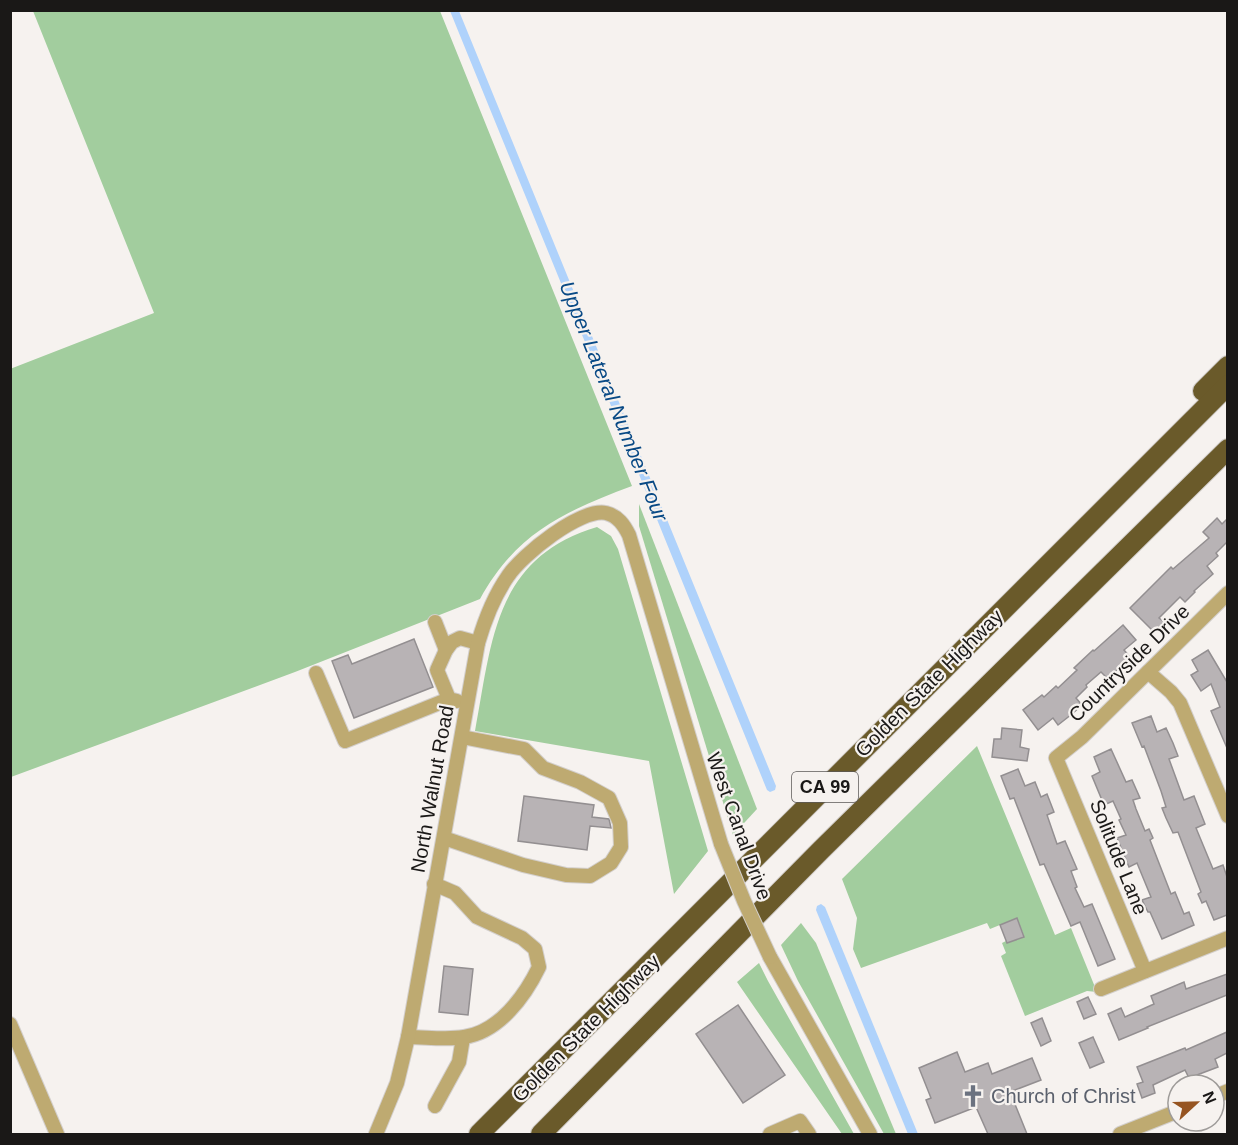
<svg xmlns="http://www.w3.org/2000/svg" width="1238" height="1145" viewBox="0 0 1238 1145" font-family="Helvetica,sans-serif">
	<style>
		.green { fill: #a2cd9e }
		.water { fill: #afd2fb }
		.building { fill: #b8b3b5; stroke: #938f91; stroke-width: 1.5 }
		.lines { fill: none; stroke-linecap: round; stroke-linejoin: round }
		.minor-casing { stroke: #d3cfcc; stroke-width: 16 }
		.highway-casing { stroke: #d3cfcc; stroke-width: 22 }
		.minor { stroke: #beaa71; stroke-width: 14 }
		.highway { stroke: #6a5a2a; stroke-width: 20 }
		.minor-bridge-casing { stroke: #d3cfcc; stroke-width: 16; stroke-linecap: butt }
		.minor-bridge { stroke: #beaa71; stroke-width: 14 }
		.labels { text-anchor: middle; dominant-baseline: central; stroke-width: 4.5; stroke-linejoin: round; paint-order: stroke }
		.shield { fill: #f6f2ef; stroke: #5c5958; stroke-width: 1.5 }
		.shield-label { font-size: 18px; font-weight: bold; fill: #1a1817 }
		.street-label { font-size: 20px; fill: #1a1817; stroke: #f6f2ef }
		.worship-label { font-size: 20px; fill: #5b616d; stroke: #f6f2ef; text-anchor: start }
		.water-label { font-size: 21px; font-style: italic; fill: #084985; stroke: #f6f2ef }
	</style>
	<rect width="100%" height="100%" fill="#f6f2ef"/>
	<!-- green -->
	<g class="green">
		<path d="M33,11H440L632,486C565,511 516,533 480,599L295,672L11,777L10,369L154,313Z"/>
		<polygon points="639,504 757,809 733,835 639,526"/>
		<path d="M597,527L611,536L618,549L708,851L674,894L649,761L475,731C492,641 494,558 597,527Z"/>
		<polygon points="977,746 1055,935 1071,928 1097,992 1087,991 1025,1016 1001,956 1006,953 1002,943 1006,941 1007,943 1024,936 1017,918 990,929 987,923 861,968 853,949 857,918 842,879"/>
		<polygon points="801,923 816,943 896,1134 884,1134 798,981 781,945"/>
		<polygon points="759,963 768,981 854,1134 842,1134 737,982"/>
	</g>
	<!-- water -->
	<g class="water">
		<polygon points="450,11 459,11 776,786 775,790 770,792 767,790 656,517 653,515 648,501 649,499"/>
		<polygon points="821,904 825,907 918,1134 908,1134 816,910 817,906"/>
	</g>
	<!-- building -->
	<g class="building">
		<polygon points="1217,518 1222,524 1227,519 1227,542 1216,553 1218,556 1207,566 1213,574 1194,591 1195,592 1185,602 1180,597 1159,618 1164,622 1154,632 1130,608 1171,567 1173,569 1209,538 1203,532"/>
		<polygon points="1123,625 1136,640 1124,650 1130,657 1108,679 1101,672 1086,685 1087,687 1076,698 1082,705 1072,714 1058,725 1053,718 1038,730 1023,710 1042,695 1044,697 1056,686 1058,688 1077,670 1074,668 1093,650 1094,651"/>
		<polygon points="414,639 433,687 354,718 332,661 348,655 352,664"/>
		<polygon points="1208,650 1227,682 1227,748 1211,711 1220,707 1211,684 1201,691 1191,675 1198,671 1192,660"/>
		<polygon points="1151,716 1157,732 1166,728 1173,743 1178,756 1169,759 1184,800 1194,796 1205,824 1196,828 1213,869 1223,865 1227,877 1227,915 1214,920 1206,901 1202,903 1198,894 1201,892 1178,832 1173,833 1166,818 1162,808 1166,807 1161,791 1144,746 1142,747 1132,723"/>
		<polygon points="1002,728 1022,730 1020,747 1029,749 1027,761 992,757 994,739 1001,739"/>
		<polygon points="1111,749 1126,782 1132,780 1140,798 1133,800 1136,809 1145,831 1149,829 1153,838 1150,840 1171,894 1175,892 1184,914 1189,912 1194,925 1162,939 1150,912 1148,912 1142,900 1151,897 1137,863 1129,867 1117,838 1126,835 1119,820 1121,819 1113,801 1104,805 1092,776 1100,772 1094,757"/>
		<polygon points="1018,769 1025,786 1035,782 1041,797 1047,794 1054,812 1047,815 1057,844 1065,841 1077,869 1071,871 1077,887 1075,888 1084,907 1092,904 1115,959 1098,966 1080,922 1071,926 1044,864 1040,865 1014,798 1010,799 1001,776"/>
		<polygon points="524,796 594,805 592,817 609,819 611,828 590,826 587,850 518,841"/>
		<polygon points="1017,918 1024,937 1007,943 1000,925"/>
		<polygon points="444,966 473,969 468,1015 439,1012"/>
		<polygon points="1227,974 1227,995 1147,1027 1148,1028 1119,1040 1108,1014 1121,1008 1125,1017 1154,1004 1151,996 1184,982 1186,989"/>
		<polygon points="1088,997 1096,1014 1084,1019 1077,1002"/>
		<polygon points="738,1005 785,1075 743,1103 696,1034"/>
		<polygon points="1042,1018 1051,1041 1041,1046 1031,1023"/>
		<polygon points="1227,1032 1227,1053 1215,1059 1218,1067 1189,1078 1185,1070 1153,1085 1155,1093 1142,1098 1137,1084 1143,1082 1137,1067 1185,1048 1186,1050"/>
		<polygon points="1093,1037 1104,1062 1090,1068 1079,1043"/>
		<polygon points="957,1052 965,1072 988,1063 992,1074 1032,1058 1041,1080 1010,1092 1027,1134 988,1134 976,1107 935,1123 926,1100 931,1098 919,1068"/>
	</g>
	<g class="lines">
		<!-- minor casing -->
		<g class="minor-casing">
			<g id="minor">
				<polyline points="435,622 446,650"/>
				<polyline points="1148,672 1171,692 1180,703 1228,816"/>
				<polyline points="316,673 345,741 449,699"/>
				<polyline points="457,701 449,699 437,670 446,650 452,642 460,638 478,643"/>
				<polyline points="444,838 523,865 566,875 590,876 611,863 621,847 620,823 609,798 580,782 543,768 524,749 462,737"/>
				<polyline points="770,957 870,1134"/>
				<polyline points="1145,971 1056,758 1082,737 1228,593"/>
				<polyline points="1101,989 1228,938"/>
				<polyline points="10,1024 57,1134"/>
				<path d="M408,1037C426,1037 447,1040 464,1037C499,1032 525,996 539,967L535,949L522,938L477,917L455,893L434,884"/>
				<polyline points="1214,1097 1228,1091"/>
				<polyline points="435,1106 459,1062 463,1038"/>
				<path d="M376,1134L397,1083L408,1037L478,643C485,619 494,596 508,576C522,555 580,508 606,513C618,516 624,525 629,535L721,844"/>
				<polyline points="770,1134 800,1121 809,1134"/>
				<polyline points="1120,1134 1178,1111"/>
			</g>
		</g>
		<!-- highway casing -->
		<g class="highway-casing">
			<g id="highway">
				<polyline points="1203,391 1228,366"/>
				<polyline points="479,1134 1228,385"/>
				<polyline points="541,1134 821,850 1228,449"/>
			</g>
		</g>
		<!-- minor -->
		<use href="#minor" class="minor"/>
		<!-- highway -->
		<use href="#highway" class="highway"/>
		<!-- minor-bridge casing -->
		<g class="minor-bridge-casing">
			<polyline id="minor-bridge" points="721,844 744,901 770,957"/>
		</g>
		<!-- minor-bridge -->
		<use href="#minor-bridge" class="minor-bridge"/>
	</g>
	<!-- icons -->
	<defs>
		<g id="church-bare" transform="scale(1.8)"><path d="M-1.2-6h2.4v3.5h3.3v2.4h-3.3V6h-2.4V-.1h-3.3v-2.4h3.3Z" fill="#6b7280" stroke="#f6f2ef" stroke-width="2.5" paint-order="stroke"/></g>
	</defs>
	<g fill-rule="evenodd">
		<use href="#church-bare" x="973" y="1096"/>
	</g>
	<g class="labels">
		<!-- shield labels -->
		<rect class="shield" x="792" y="772" width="66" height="30" rx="4.5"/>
		<g class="shield-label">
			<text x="825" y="787">CA 99</text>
		</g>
		<!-- street labels -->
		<g class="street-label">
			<text transform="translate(1129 663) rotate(-44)">Countryside Drive</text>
			<text transform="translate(929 683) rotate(-45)">Golden State Highway</text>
			<text transform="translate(432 789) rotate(-80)">North Walnut Road</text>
			<text transform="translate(739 826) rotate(70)">West Canal Drive</text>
			<text transform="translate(1119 857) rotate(68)">Solitude Lane</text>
			<text transform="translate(586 1028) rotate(-45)">Golden State Highway</text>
		</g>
		<!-- worship labels -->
		<g class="worship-label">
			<text x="991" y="1096">Church of Christ</text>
		</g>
		<!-- water labels -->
		<g class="water-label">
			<text transform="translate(614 401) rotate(68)">Upper Lateral Number Four</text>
		</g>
	</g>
	<!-- border -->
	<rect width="1238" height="1145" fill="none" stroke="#1a1817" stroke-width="24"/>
	<!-- north arrow -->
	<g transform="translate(1196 1103) rotate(68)"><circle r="28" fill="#f6f2ef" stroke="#9e9b99" stroke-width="1.5"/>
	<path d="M0-4.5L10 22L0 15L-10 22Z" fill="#965421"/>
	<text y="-9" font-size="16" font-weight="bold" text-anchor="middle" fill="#1a1817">N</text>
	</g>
</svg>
